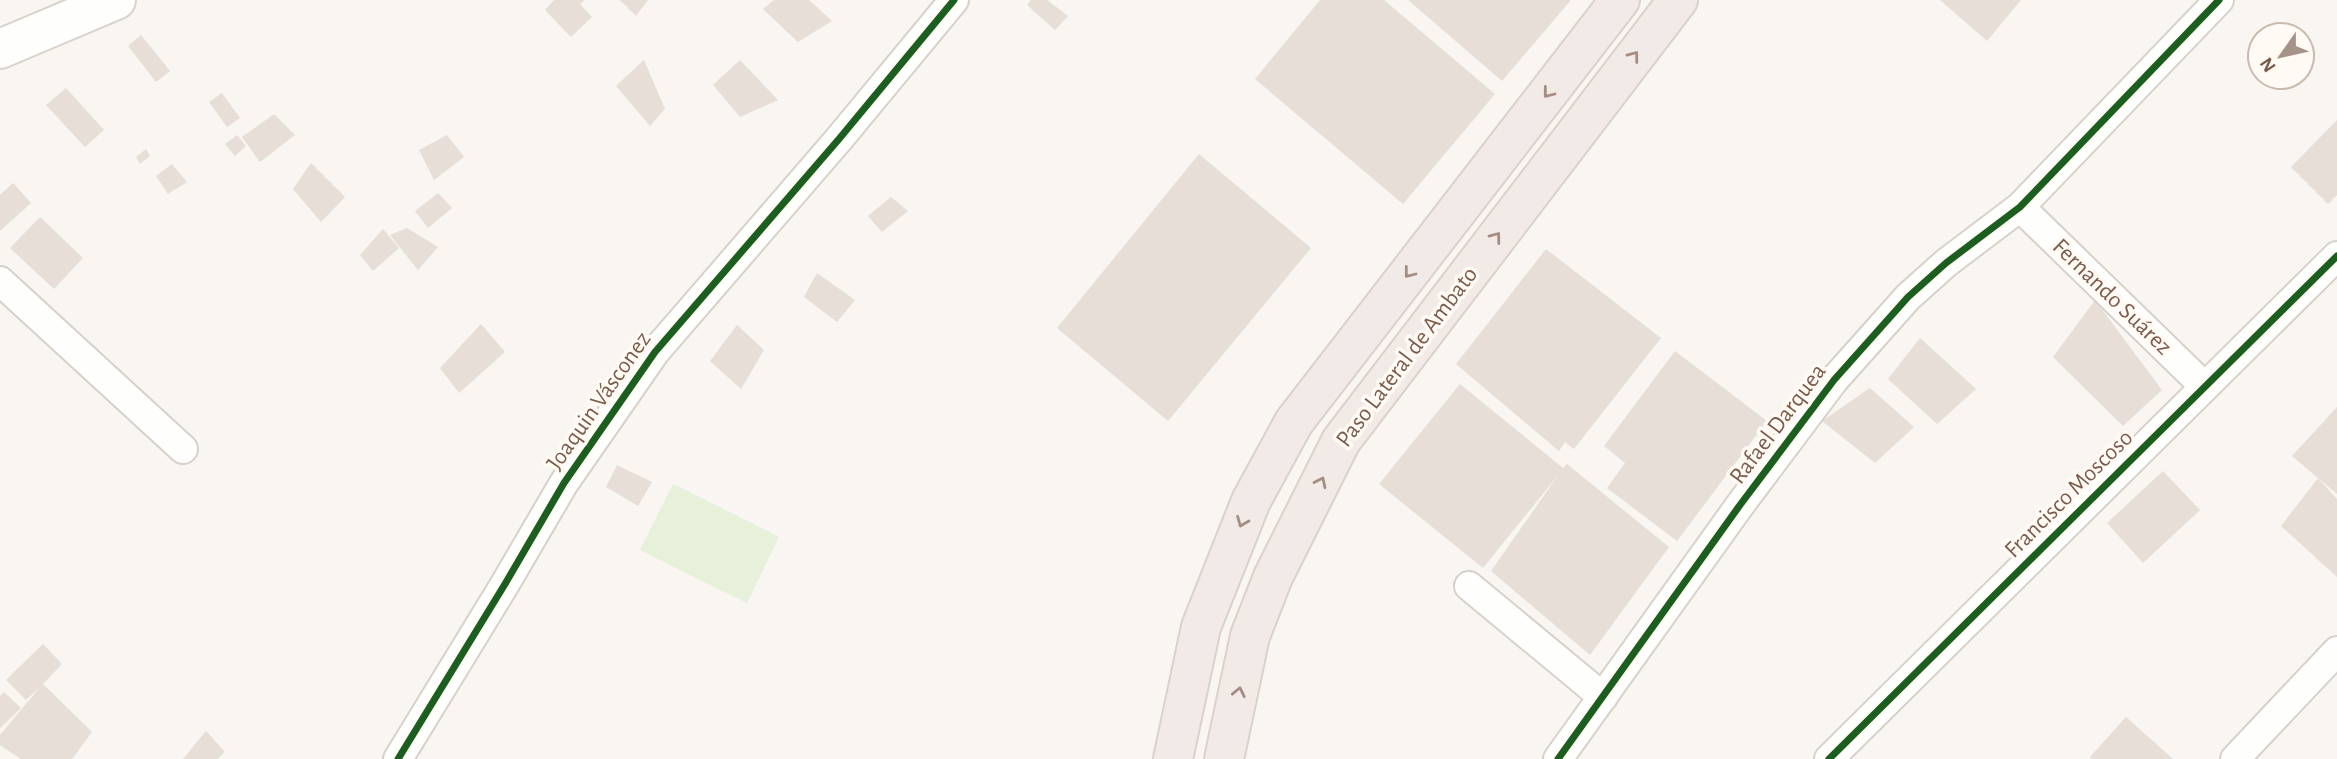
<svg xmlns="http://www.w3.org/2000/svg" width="2337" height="759" viewBox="0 0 2337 759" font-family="'Alegreya Sans',sans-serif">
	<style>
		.green { fill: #e7f0db }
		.building { fill: #e6ded7 }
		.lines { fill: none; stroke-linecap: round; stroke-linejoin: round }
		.street-casing { stroke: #d7d1cb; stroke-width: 32 }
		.secondary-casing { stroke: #d9d2cb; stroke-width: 42 }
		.highway-casing { stroke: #dad1cc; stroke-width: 42 }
		.street { stroke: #fefefd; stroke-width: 28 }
		.secondary { stroke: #fefefd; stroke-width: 38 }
		.highway { stroke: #f2eae7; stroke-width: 38 }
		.cycleway-casing { stroke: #fffaf3; stroke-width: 11 }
		.cycleway { stroke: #1b5e20; stroke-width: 7 }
		.oneway { stroke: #a48e83 }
		.labels { text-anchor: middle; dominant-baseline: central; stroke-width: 7; stroke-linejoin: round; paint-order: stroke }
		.street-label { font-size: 24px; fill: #7a5c4d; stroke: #fffaf3 }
	</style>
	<rect width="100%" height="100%" fill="#f9f5f0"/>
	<!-- green -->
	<polygon class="green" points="673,484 779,537 747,603 640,550"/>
	<!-- building -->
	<g class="building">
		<polygon points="554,0 585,0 580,4 592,17 571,37 545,10"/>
		<polygon points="620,0 648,0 636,16"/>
		<polygon points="774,0 809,0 832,21 798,42 763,9"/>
		<polygon points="1031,0 1047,0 1068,16 1055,30 1027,5"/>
		<polygon points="1320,0 1384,0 1495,94 1403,204 1255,79"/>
		<polygon points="1408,0 1571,0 1502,81"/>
		<polygon points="1940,0 2021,0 1987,41"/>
		<polygon points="141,35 170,71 156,82 128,46"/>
		<polygon points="644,60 665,109 650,126 616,86"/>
		<polygon points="740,60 778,100 740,117 713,85"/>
		<polygon points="66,88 104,130 85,147 46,105"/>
		<polygon points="222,93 240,118 227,127 209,102"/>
		<polygon points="274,114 295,135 260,162 242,137"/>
		<polygon points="2337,120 2337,195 2328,204 2291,167"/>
		<polygon points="237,135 246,146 235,156 225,144"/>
		<polygon points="447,135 464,157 434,180 419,150"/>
		<polygon points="146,149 150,156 140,164 136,157"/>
		<polygon points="1199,154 1311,248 1168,421 1057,328"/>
		<polygon points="311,163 345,197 321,222 293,189"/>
		<polygon points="172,164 187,182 168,194 156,176"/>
		<polygon points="13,183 31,203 0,231 0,195"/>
		<polygon points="438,193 452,208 428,228 415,211"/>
		<polygon points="891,197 908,211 882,232 868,216"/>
		<polygon points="40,217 83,258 54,289 10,248"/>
		<polygon points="407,228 438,247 418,270 390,235"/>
		<polygon points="383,229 399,248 373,271 360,255"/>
		<polygon points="1546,249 1661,338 1574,449 1565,442 1559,451 1456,364"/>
		<polygon points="817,273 855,300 837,322 804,297"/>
		<polygon points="2095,300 2162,390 2123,426 2053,357"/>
		<polygon points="481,324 505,352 459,393 440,368"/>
		<polygon points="737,325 764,350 741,389 710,361"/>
		<polygon points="1920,338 1976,389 1937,424 1888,379"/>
		<polygon points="1675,351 1767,421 1677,541 1607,488 1625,463 1604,446"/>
		<polygon points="1460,384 1563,468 1567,464 1669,547 1590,655 1491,571 1559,474 1483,568 1379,484"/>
		<polygon points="1870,388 1914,427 1875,463 1822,421"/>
		<polygon points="2337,407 2337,494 2292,456"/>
		<polygon points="617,465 652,482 638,506 606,487"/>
		<polygon points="2163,471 2200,510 2143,563 2107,523"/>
		<polygon points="2318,478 2337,499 2337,577 2281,526"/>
		<polygon points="43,644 62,664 43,684 92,732 72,759 21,759 0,745 0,735 41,686 26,700 6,680"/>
		<polygon points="4,692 21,708 0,728 0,696"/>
		<polygon points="2126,717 2173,759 2092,759 2090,757"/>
		<polygon points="206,731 225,752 217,759 183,759"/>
	</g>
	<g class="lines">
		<!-- street casing -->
		<g class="street-casing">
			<g id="street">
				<polyline points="2020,207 2204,386"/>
				<polyline points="0,281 183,449"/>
				<polyline points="1469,586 1603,697"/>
				<polyline points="398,759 505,584 564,483 655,352 839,139 954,0"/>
				<polyline points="1558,759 1740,505 1834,380 1908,297 1946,263 2020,207 2219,0"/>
				<polyline points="1829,759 2337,256"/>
				<polyline points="2235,759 2337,651"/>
			</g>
		</g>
		<!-- secondary casing -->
		<g class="secondary-casing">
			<polyline id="secondary" points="0,49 116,0"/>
		</g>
		<!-- highway casing -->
		<g class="highway-casing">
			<g id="highway">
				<polyline points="1173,759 1201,627 1251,501 1294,422 1620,0"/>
				<polyline points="1224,759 1250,636 1273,577 1341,441 1678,0"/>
			</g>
		</g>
		<!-- street -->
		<use href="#street" class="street"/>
		<!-- secondary -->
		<use href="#secondary" class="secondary"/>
		<!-- highway -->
		<use href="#highway" class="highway"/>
		<!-- cycleway casing -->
		<g class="cycleway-casing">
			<g id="cycleway">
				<polyline points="398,759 505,584 564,483 655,352 839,139 954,0"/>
				<polyline points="1558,759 1740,505 1834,380 1908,297 1946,263 2020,207 2219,0"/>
				<polyline points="1829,759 2337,256"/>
			</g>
		</g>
		<!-- cycleway -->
		<use href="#cycleway" class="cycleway"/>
	</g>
	<!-- one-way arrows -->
	<defs><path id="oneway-chevron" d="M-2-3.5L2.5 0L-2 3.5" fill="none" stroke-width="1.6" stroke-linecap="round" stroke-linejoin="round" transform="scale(1.75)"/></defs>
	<g class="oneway">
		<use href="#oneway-chevron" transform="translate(1634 56) rotate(-53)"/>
		<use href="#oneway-chevron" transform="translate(1548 93) rotate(128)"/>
		<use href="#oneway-chevron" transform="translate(1496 237) rotate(-53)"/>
		<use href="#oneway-chevron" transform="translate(1409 273) rotate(128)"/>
		<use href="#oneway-chevron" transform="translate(1321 482) rotate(-64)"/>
		<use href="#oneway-chevron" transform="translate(1242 522) rotate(112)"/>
		<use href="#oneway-chevron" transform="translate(1239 692) rotate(-78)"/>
	</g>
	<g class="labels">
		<!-- street labels -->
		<g class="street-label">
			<text transform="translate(2112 297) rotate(44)">Fernando Suárez</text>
			<text transform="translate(1407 357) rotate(-53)">Paso Lateral de Ambato</text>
			<text transform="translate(599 401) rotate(-55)">Joaquin Vásconez</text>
			<text transform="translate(1778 424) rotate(-53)">Rafael Darquea</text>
			<text transform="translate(2069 494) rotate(-45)">Francisco Moscoso</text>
		</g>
	</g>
	<!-- north arrow -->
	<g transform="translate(2281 56) rotate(236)"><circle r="33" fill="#fffaf3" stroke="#cabbb1" stroke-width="2"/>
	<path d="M0-5L12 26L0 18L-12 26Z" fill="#a69286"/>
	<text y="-10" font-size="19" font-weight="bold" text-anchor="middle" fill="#7a5c4d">N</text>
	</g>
</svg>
